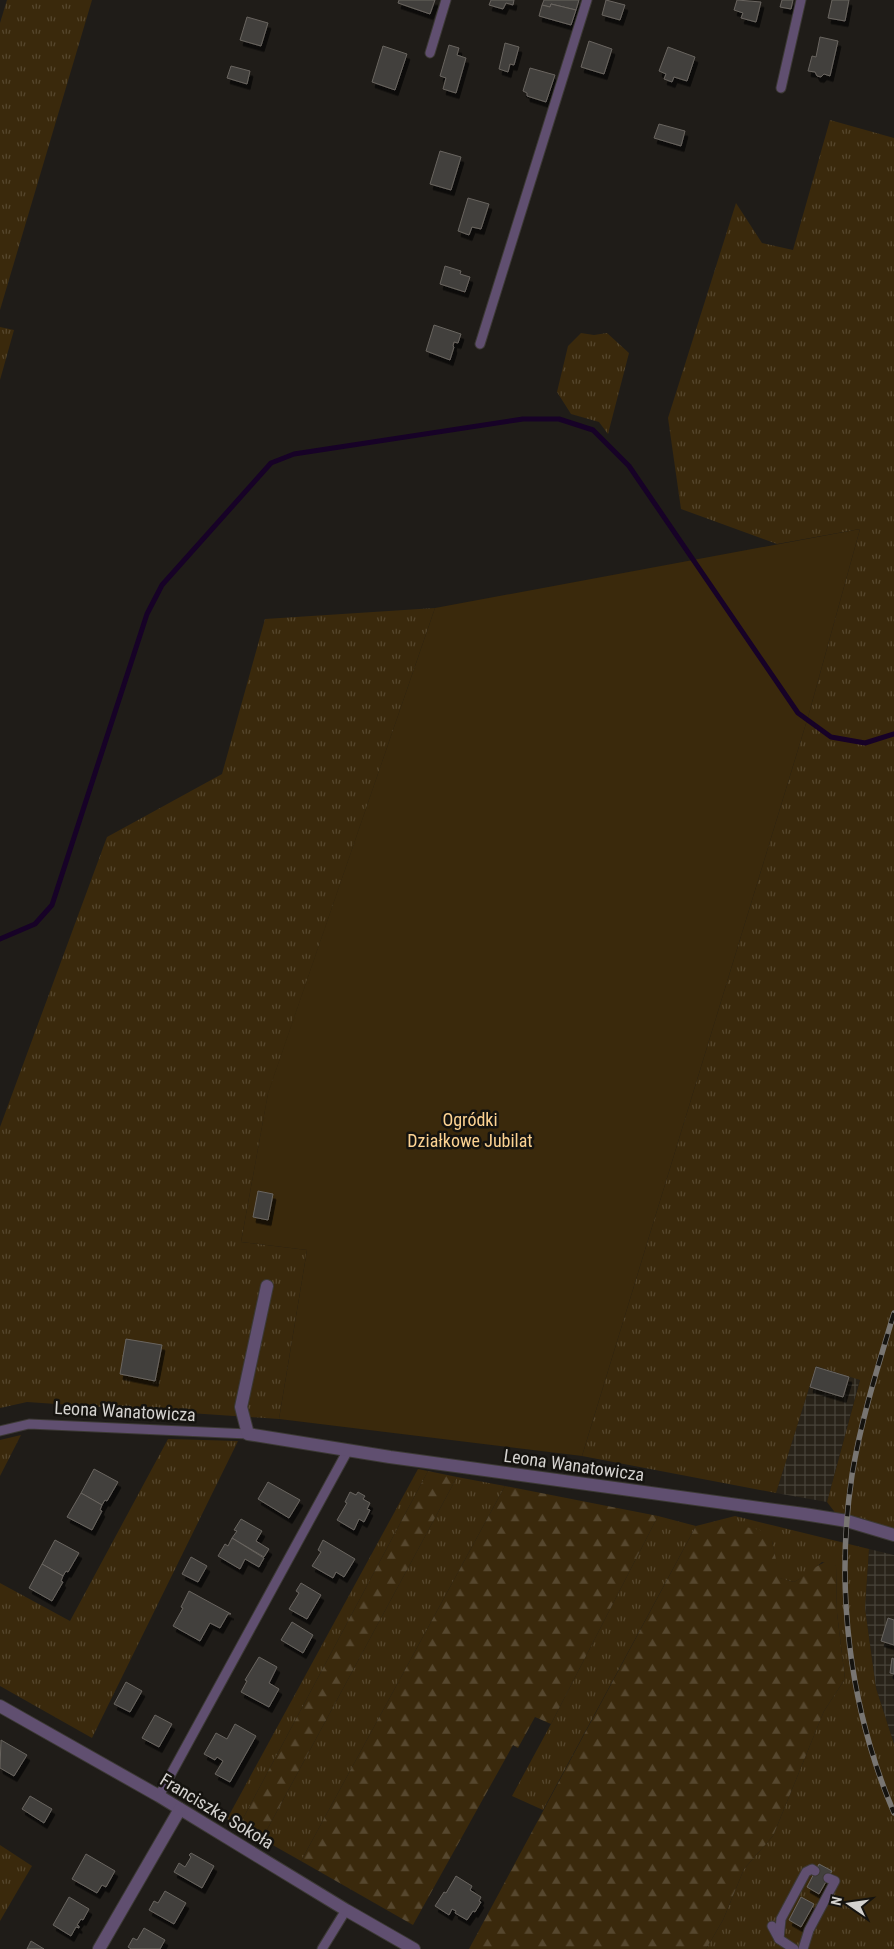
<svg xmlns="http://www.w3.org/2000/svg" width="894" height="1949" viewBox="0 0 894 1949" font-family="'Roboto Condensed',sans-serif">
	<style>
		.industrial { fill: url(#industrial-grid) }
		.grass { fill: url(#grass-tufts) }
		.forest { fill: url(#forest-firs) }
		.garden { fill: #3a290c }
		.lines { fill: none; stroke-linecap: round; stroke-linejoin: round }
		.stream { stroke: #170227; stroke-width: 5 }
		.building { fill: #43403c; stroke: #696560; filter: url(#shadow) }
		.service-casing { stroke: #3c3935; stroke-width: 11 }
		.minor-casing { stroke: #3c3935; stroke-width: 14 }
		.service { stroke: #604f70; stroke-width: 9 }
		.minor { stroke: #604f70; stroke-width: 12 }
		.rail-casing { stroke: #787572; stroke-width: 5.5 }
		.rail { stroke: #15130f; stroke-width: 4; stroke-dasharray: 11; stroke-linecap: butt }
		.labels { text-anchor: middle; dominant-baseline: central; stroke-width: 5; stroke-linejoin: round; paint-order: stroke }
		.park-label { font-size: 18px; fill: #fcd292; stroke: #15130f }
		.street-label { font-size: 18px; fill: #d4d2cf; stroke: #15130f }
	</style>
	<defs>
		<pattern id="industrial-grid" width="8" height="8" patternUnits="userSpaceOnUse" patternTransform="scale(1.25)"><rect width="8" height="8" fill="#292319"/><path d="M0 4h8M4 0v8" fill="none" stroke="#474239"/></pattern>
		<pattern id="grass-tufts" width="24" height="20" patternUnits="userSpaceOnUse" patternTransform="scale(1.25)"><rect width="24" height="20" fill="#3a290c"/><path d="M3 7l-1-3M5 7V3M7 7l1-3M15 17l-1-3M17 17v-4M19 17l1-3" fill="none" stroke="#56472e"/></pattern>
		<pattern id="forest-firs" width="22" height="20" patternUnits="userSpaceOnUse" patternTransform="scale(1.25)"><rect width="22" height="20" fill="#3a290c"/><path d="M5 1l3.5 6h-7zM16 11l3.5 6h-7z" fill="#56472e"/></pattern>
		<filter id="shadow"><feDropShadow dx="3" dy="5.5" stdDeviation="0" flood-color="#0009"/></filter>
	</defs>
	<rect width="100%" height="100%" fill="#1f1c18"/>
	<!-- industrial -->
	<g class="industrial">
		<polygon points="816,1365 860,1379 827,1502 776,1493"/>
		<polygon points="869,1549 894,1555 894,1744 876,1688 865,1608"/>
	</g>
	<!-- grass -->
	<g class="grass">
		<polygon points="7,0 92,0 0,310 0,23"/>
		<polygon points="830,120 894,138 894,1530 837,1515 827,1502 860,1380 816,1366 776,1493 582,1456 808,717 860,529 777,544 681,509 668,418 736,203 762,243 793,250"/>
		<polygon points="0,327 14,330 0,380"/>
		<polygon points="581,333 594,335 607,333 629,353 608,434 599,422 571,414 557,392 568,346"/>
		<polygon points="435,608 268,1094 241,1242 307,1250 279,1419 27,1402 0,1408 0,1127 107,837 222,774 265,619"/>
		<polygon points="21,1435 0,1476 0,1440"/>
		<polygon points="168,1439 238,1441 92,1738 0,1686 0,1583 70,1621"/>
		<polygon points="418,1469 428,1471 239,1826 227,1819"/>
		<polygon points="457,1477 505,1486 301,1861 262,1839"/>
		<polygon points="658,1516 696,1526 735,1516 869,1549 865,1608 876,1688 894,1744 894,1949 706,1949 723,1920 744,1869 773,1836 824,1711 845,1679 837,1613 836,1566 822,1562 810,1573 794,1582 779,1578 772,1541 696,1526 543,1810 512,1796 551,1724"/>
		<polygon points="0,1845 32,1866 0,1921"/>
	</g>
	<!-- forest -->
	<g class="forest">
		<polygon points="428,1471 457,1477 262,1839 239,1826"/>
		<polygon points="505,1486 658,1516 551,1724 535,1717 518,1748 513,1745 413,1925 301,1861"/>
		<path d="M737,1525L760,1530L772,1541L780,1578L794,1582C805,1576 818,1563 829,1561L836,1566L837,1613L845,1679L824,1711L773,1836L744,1869L723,1920L706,1949H469L696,1526Z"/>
	</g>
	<!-- garden -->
	<polygon class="garden" points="860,529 808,717 582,1456 279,1419 307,1250 241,1242 268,1093 435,608"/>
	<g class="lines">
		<!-- stream -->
		<polyline class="stream" points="0,939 35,924 52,905 147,614 162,585 271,463 294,454 523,419 559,419 593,430 629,466 798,713 831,737 865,743 894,734"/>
	</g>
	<!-- building -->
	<g class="building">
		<polygon points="399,0 435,0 430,14 398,3"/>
		<polygon points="491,0 514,0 513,5 506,3 503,9 489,5"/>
		<polygon points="544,0 579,0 576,10 551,4 550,7 542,5"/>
		<polygon points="606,0 625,5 620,20 602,15"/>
		<polygon points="737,0 761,2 756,22 741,18 743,13 734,10"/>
		<polygon points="782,0 793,0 791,9 780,7"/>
		<polygon points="832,0 849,0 845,21 828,18"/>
		<polygon points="551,4 576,10 571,25 539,16 542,5 550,7"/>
		<polygon points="247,17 268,23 261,46 240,40"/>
		<polygon points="820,37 838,41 830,76 824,74 821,77 817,76 815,72 808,71 812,56 816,57"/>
		<polygon points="589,41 612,49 604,74 581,67"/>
		<polygon points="505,43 519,47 514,65 510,64 508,72 499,69"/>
		<polygon points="449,45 459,48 457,55 466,58 456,93 443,89 446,78 440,76"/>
		<polygon points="383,46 407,54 395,90 372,82"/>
		<polygon points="668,47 695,57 687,81 674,77 672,82 664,79 666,74 659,71"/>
		<polygon points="231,66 250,71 247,84 227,78"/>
		<polygon points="530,68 555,75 546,102 527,96 527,93 523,91"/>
		<polygon points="659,124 685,131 681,146 654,138"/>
		<polygon points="440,151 461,157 451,190 430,184"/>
		<polygon points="468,198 489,204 481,229 472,227 469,235 458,231"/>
		<polygon points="445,266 461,271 460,274 470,277 465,292 440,284"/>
		<polygon points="434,325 461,334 458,343 454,342 453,346 454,347 450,360 426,351"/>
		<polygon points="258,1191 273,1194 268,1220 253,1217"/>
		<polygon points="126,1339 162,1345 155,1381 120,1374"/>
		<polygon points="816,1367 849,1377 843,1397 810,1387"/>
		<polygon points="94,1469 118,1482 107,1501 105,1500 102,1505 81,1493"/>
		<polygon points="268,1482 300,1500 289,1518 258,1499"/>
		<polygon points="350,1492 356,1495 358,1492 365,1496 363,1499 370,1503 367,1509 370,1510 364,1522 359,1519 354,1530 337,1520 347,1503 345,1502"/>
		<polygon points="81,1493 102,1505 100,1510 102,1511 92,1530 67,1517"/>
		<polygon points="241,1519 262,1531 256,1541 269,1549 264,1557 232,1538 237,1531 234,1530"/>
		<polygon points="232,1538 264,1558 259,1567 245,1559 240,1569 218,1556 225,1544 228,1546"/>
		<polygon points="55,1540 79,1553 68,1572 66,1571 63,1576 42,1564"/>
		<polygon points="323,1540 355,1559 344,1577 336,1572 333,1578 312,1566 321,1552 318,1550"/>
		<polygon points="191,1557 207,1566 198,1582 182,1574"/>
		<polygon points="42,1564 63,1576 61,1581 63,1582 52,1601 29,1588"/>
		<polygon points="301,1583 321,1595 307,1619 289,1609 299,1593 296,1591"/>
		<polygon points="189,1591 231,1614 228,1614 220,1628 210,1623 200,1641 173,1626 183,1608 181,1607"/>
		<polygon points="888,1618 894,1620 894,1645 881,1641"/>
		<polygon points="292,1622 313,1635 303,1653 281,1640"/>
		<polygon points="259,1657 277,1667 269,1683 279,1689 269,1707 241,1692 247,1681 245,1680"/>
		<polygon points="892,1658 894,1659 894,1674 890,1673"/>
		<polygon points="126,1682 142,1691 130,1712 114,1704"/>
		<polygon points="155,1715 172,1724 159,1747 142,1738"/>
		<polygon points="235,1724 256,1736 230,1782 215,1774 223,1761 217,1757 215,1760 204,1754 216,1733 227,1739"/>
		<polygon points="1,1740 27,1755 14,1776 0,1768"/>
		<polygon points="30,1796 52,1809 44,1823 22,1809"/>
		<polygon points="191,1853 214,1866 202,1888 174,1872 179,1863 185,1867 191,1857 189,1855"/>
		<polygon points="86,1854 115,1871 106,1887 102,1885 97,1893 72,1879"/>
		<polygon points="819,1864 832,1871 819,1894 807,1887"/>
		<polygon points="456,1876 472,1886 470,1890 481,1897 479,1901 481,1902 475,1912 473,1911 467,1920 455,1913 456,1911 452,1909 449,1915 435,1906 444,1892 446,1893"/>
		<polygon points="165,1891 186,1903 174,1924 149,1910 154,1901 158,1903"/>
		<polygon points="69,1897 89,1909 83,1920 81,1919 77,1925 79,1926 79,1928 76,1927 71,1936 53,1925"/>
		<polygon points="801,1897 814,1904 801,1927 789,1920"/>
		<polygon points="144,1928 165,1940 160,1949 131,1949 128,1947 133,1938 137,1940"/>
		<polygon points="31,1941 44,1949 27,1949"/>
	</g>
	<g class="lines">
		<!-- service casing -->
		<g class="service-casing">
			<g id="service">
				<polyline points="430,53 446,0"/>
				<polyline points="781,88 801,0"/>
				<polyline points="480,344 587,0"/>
				<polyline points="0,1431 29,1424 248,1434"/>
				<polyline points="159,1796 348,1450"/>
				<polyline points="772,1926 779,1939 794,1949"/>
				<polyline points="779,1939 781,1919 806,1872 812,1869 815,1871"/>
				<polyline points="322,1949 346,1910"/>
				<polyline points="803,1949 809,1930 835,1881 828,1878"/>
			</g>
		</g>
		<!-- minor casing -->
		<g class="minor-casing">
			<g id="minor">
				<polyline points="267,1286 241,1407 248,1434 390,1457 804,1514 847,1521 894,1535"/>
				<polyline points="0,1706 159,1796 346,1910 414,1949"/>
				<polyline points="99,1949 180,1809"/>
			</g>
		</g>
		<!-- service -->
		<use href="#service" class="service"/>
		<!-- minor -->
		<use href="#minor" class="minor"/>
		<!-- rail casing -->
		<g class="rail-casing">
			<path id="rail" d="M894,1313C878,1366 861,1420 852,1475C835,1588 849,1707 894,1813"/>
		</g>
		<!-- rail -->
		<use href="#rail" class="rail"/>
	</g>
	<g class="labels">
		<!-- park labels -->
		<g class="park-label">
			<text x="470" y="1119">Ogródki<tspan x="470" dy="21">Działkowe Jubilat</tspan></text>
		</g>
		<!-- street labels -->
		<g class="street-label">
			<text transform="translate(125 1411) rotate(3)">Leona Wanatowicza</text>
			<text transform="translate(574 1465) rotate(8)">Leona Wanatowicza</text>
			<text transform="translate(217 1811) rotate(31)">Franciszka Sokoła</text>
		</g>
	</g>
	<!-- north arrow -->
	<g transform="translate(849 1904) rotate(283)" stroke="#15130f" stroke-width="4" paint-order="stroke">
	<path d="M0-4L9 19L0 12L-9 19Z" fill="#d4d2cf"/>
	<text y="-8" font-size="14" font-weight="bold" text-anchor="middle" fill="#d4d2cf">N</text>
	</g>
</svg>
